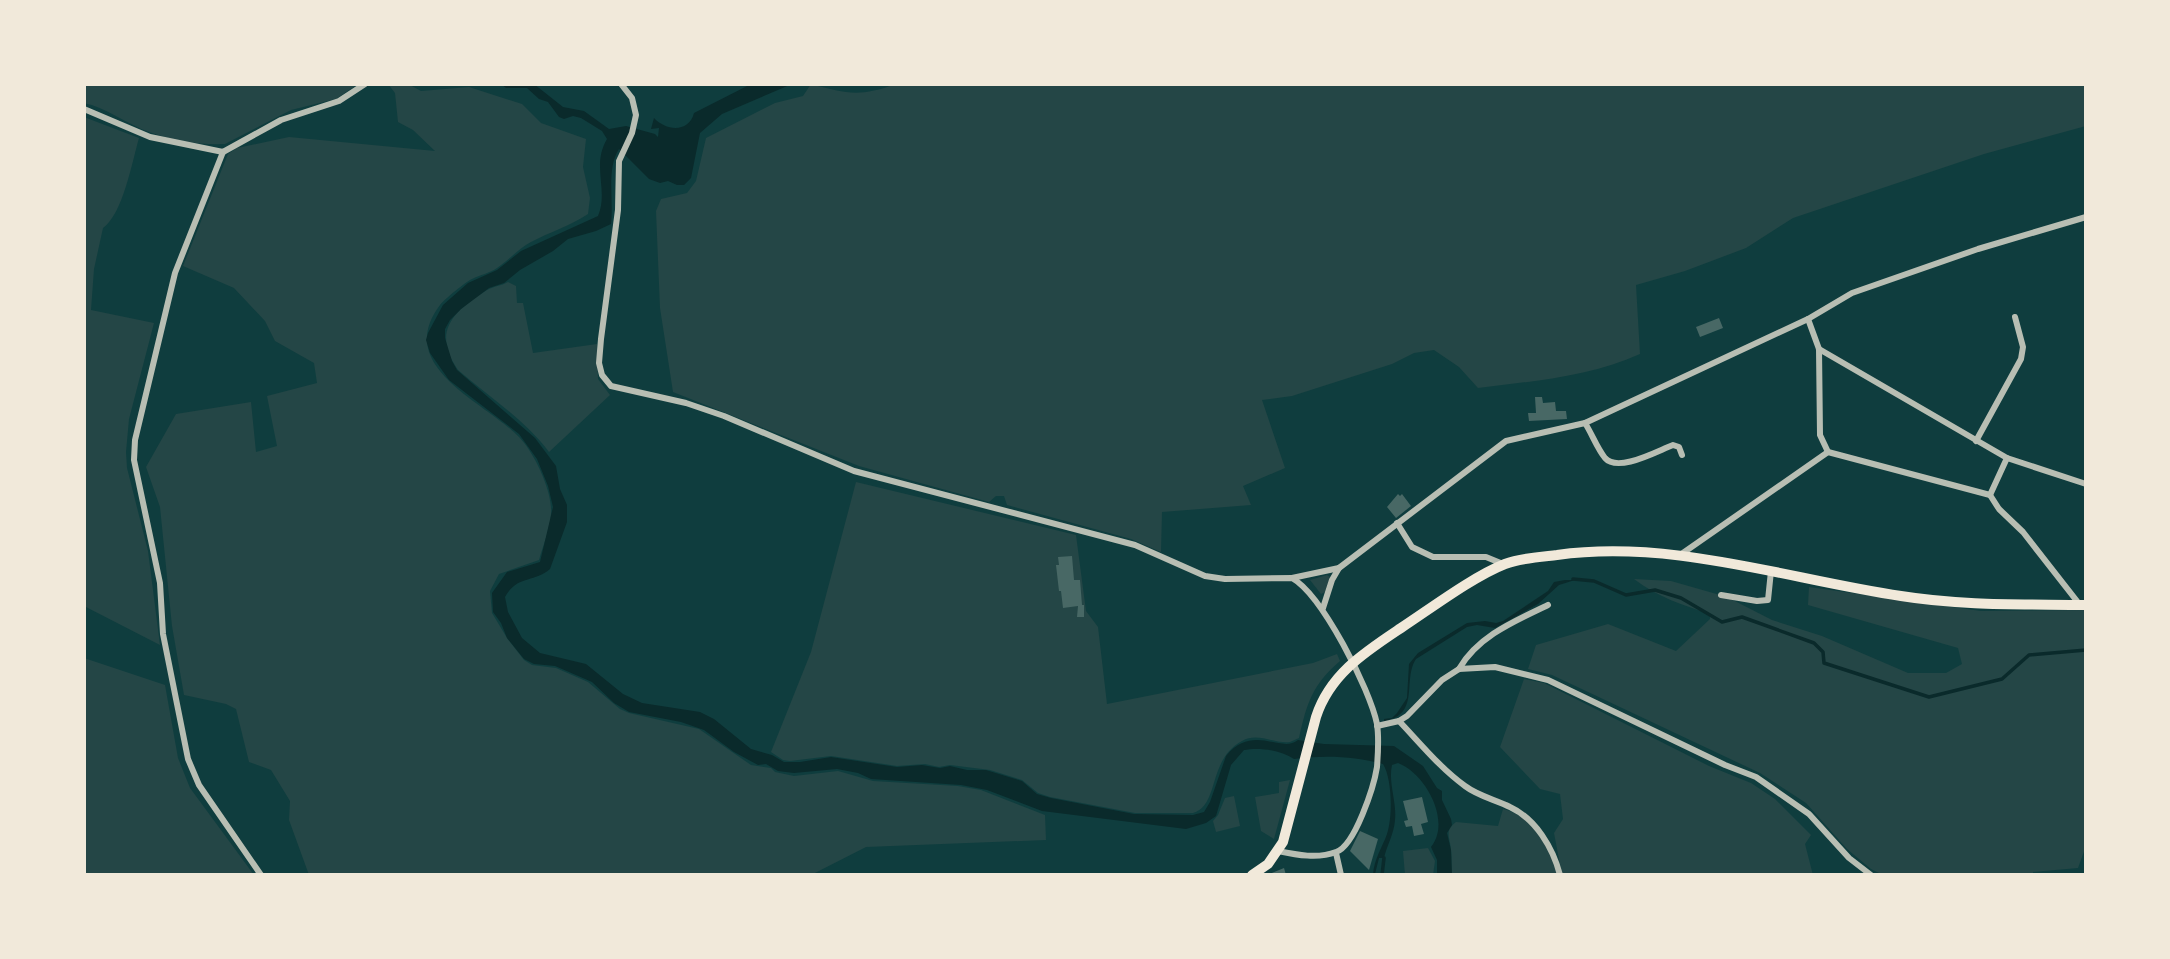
<svg xmlns="http://www.w3.org/2000/svg" width="2170" height="959" viewBox="0 0 2170 959" font-family="Figtree,sans-serif">
	<style>
		.green { fill: #244646 }
		.water { fill: #0a2a2b }
		.lines { fill: none; stroke-linecap: round; stroke-linejoin: round }
		.stream { stroke: #0a2a2b; stroke-width: 3.5 }
		.building { fill: #486865 }
		.minor { stroke: #b8beb3; stroke-width: 6 }
		.trunk { stroke: #f1e9da; stroke-width: 10 }
	</style>
	<rect width="100%" height="100%" fill="#0f3d3e"/>
	<!-- green -->
	<g class="green">
		<path d="M84,84H358L336,99L291,110L225,144C200,145 173,141 149,132C127,124 107,108 84,103Z"/>
		<path d="M388,84H408L421,91L469,87L522,104L541,123L586,139L583,167L590,198L588,214C570,226 550,232 531,242C518,249 509,260 497,268C490,273 480,275 472,279C464,283 446,298 440,305C393,367 485,402 519,437C534,452 553,492 551,514C550,529 543,546 539,560L499,574L490,591L492,613L507,638L524,660L532,665L556,668L588,682L620,709L629,713L699,729L751,765L771,768L775,772L794,776L838,771L873,781L958,786L981,790L1045,815L1046,840L866,847L811,875H309L289,820L290,801L271,770L249,762L236,709L226,704L184,695L172,626L160,507L146,467L176,414L251,402L256,452L277,446L267,396L317,383L314,363L275,341L265,321L234,288L183,266L228,154L237,148L289,137L435,151L413,130L398,122L395,93Z"/>
		<path d="M811,84C847,94 860,97 896,84H2086V126L1984,154L1793,218L1746,248L1685,271L1636,285L1640,354C1589,377 1533,381 1478,388L1459,367L1434,350L1414,353L1392,364L1292,396L1262,400L1285,468L1243,486L1251,505L1162,512L1161,552L1131,539L1007,505L1004,496H996L989,502L859,466L673,392L660,308L656,211L661,199L687,193L696,181L706,138L775,103L803,96Z"/>
		<path d="M84,117L139,138C132,162 123,214 103,228L94,269L91,310L154,323L129,419L126,452L127,468L148,551L160,645L84,606Z"/>
		<path d="M508,282L516,286L517,303H523L533,353L597,344L598,379L610,395L549,452C524,419 489,397 458,370C431,331 454,311 487,290C494,286 501,286 508,282Z"/>
		<path d="M856,482L1076,535L1086,611L1098,627L1107,704L1313,663L1337,654L1340,661C1312,685 1307,703 1299,738C1296,739 1293,741 1290,742C1273,744 1258,732 1242,741C1207,760 1220,805 1193,813H1135L1050,797L1038,793L1022,780L990,770L950,765L939,767L925,764L897,766L831,756L790,761L783,760L771,752L811,652Z"/>
		<polygon points="1327,575 1330,577 1325,592 1321,594 1310,580"/>
		<path d="M1634,579L1671,581L1727,597L1772,620L1822,636L1908,673H1946L1962,664L1958,648L1808,605L1809,587L1981,611L2086,610V846L2078,868L2033,872V875H1883L1871,869L1847,849L1806,803L1760,773L1552,675L1528,669L1536,645L1608,624L1676,651L1710,619V614C1683,605 1657,597 1634,579Z"/>
		<polygon points="84,658 165,685 178,758 190,788 254,875 84,875"/>
		<polygon points="1524,679 1544,683 1709,766 1751,783 1775,799 1811,835 1805,844 1813,875 1562,875 1554,833 1563,819 1560,794 1540,789 1500,747"/>
		<polygon points="1290,780 1274,839 1261,831 1255,797 1279,793 1279,782"/>
		<polygon points="1234,796 1240,826 1216,832 1213,821 1218,815 1225,798"/>
		<path d="M1503,809C1532,815 1553,849 1559,875H1452C1451,867 1452,857 1451,850C1450,837 1444,831 1456,822L1498,826Z"/>
		<polygon points="1428,848 1435,861 1433,875 1405,875 1403,851"/>
	</g>
	<!-- water -->
	<g class="water">
		<path d="M501,84H534L563,107L584,111L609,129L626,126L655,134L658,137L659,128L651,129L654,118C666,131 689,133 694,113L751,84H792L722,114L700,133L691,178L684,185H677L668,181L660,183L649,179L619,149C606,169 614,200 611,224L596,231L568,239L553,251L520,270L504,283L489,288L461,309L450,320L445,329V338L452,361L457,370L535,438L556,466L560,489L567,505V522L550,569C534,583 517,575 505,597L508,612L522,638L540,653L586,664L623,694L642,703L700,712L714,719L751,749L772,755L784,762H800L831,757L897,767L922,765L940,768L950,766L967,770H986L1022,781L1037,794L1051,798L1134,814L1193,815L1204,812L1210,802L1226,756C1253,723 1281,754 1298,740L1324,744L1394,746L1423,766L1437,788L1442,791V800L1451,819L1452,825L1447,833L1451,850L1452,875H1437V860L1431,847C1452,821 1425,773 1398,763L1392,765C1388,783 1397,802 1395,820C1394,834 1387,845 1384,858H1379L1375,874L1373,875C1374,859 1382,848 1387,834C1393,816 1392,778 1383,764C1353,756 1325,755 1294,759C1281,750 1259,747 1244,750L1231,765L1216,816L1206,823L1186,829L1042,811L987,790L961,785L871,779L858,773L837,769L794,773L778,771L766,764L758,765L734,752L704,730L681,722L629,712L614,703L592,682L555,666L534,664L524,659L507,638L501,623L493,612L492,593L507,572L540,562L553,507L548,486L537,459L519,434L449,380L430,353L426,340L428,333L443,305L468,283L497,270L521,251L598,216C609,190 591,166 607,139L602,131L581,118L573,116L564,119L559,117L548,102L539,99L527,88H506Z"/>
		<path d="M1565,580H1575L1559,585L1538,604L1495,628L1477,625L1467,627L1416,659C1402,680 1421,715 1384,721V719L1392,718L1397,713L1407,698L1409,664L1418,653L1467,623L1485,621L1496,623L1503,621L1548,591L1554,582Z"/>
	</g>
	<g class="lines">
		<!-- stream -->
		<g class="stream">
			<polyline points="1573,579 1594,581 1626,595 1655,590 1681,598 1722,622 1742,617 1814,643 1823,652 1824,663 1929,697 2002,679 2029,655 2086,650"/>
			<polyline points="1382,875 1384,858"/>
		</g>
	</g>
	<!-- building -->
	<g class="building">
		<polygon points="1719,318 1723,328 1700,337 1696,327"/>
		<polygon points="1535,397 1542,397 1543,403 1555,402 1556,411 1566,411 1567,419 1529,421 1528,413 1536,413"/>
		<polygon points="1398,494 1400,496 1402,494 1411,506 1396,518 1387,507"/>
		<polygon points="1072,556 1074,580 1080,580 1082,605 1084,605 1084,617 1077,617 1078,606 1063,608 1061,591 1059,591 1056,565 1059,565 1058,557"/>
		<polygon points="1422,797 1428,822 1421,824 1424,834 1414,836 1412,826 1406,827 1404,821 1408,820 1403,801"/>
		<polygon points="1360,831 1378,839 1369,870 1350,851"/>
		<polygon points="1284,868 1286,875 1267,875"/>
	</g>
	<g class="lines">
		<!-- minor -->
		<g class="minor">
			<path d="M621,84L632,98L636,115L632,133L619,161L618,210L601,339L599,363L602,375L611,386L686,403L724,416L854,471L1135,545L1205,576L1225,579L1292,578C1322,595 1370,689 1377,724C1379,737 1378,754 1377,767C1374,786 1355,846 1336,852C1318,859 1297,855 1278,851"/>
			<polyline points="84,109 150,137 223,152 281,120 339,101 365,84"/>
			<polyline points="223,152 175,273 135,440 134,460 160,583 163,634 188,759 199,785 261,875"/>
			<polyline points="1808,319 1819,349 1820,435 1828,452"/>
			<polyline points="1819,349 2007,458 1990,495 1828,452"/>
			<path d="M1585,423C1592,434 1597,448 1605,458C1618,473 1657,451 1673,445L1679,447L1682,455"/>
			<polyline points="1976,441 2021,359 2023,347 2015,317"/>
			<polyline points="2007,458 2086,484"/>
			<polyline points="1990,495 1999,509 2023,532 2080,605"/>
			<polyline points="1397,523 1412,547 1433,557 1486,557 1503,564"/>
			<polyline points="1680,555 1828,452"/>
			<polyline points="1292,578 1339,568 1506,441 1585,423 1808,319 1852,293 1978,249 2086,217"/>
			<polyline points="1721,595 1757,601 1768,600 1771,571"/>
			<polyline points="1323,608 1332,580 1339,568"/>
			<path d="M1459,669C1478,636 1515,621 1548,605"/>
			<polyline points="1399,721 1407,716 1442,680 1459,669 1495,667 1548,680 1725,765 1756,777 1809,814 1849,858 1871,875"/>
			<path d="M1377,726L1399,721C1420,743 1440,768 1465,786C1478,796 1496,800 1510,807C1536,819 1553,848 1560,875"/>
			<polyline points="1336,853 1341,875"/>
		</g>
		<!-- trunk -->
		<path class="trunk" d="M1252,875L1268,864L1283,842L1316,717C1330,674 1365,652 1401,628C1430,609 1474,576 1505,564C1521,558 1539,557 1557,555C1673,539 1787,579 1901,596C1963,606 2024,604 2086,605"/>
	</g>
	<!-- border -->
	<rect width="2170" height="959" fill="none" stroke="#f1e9da" stroke-width="172"/>
</svg>
